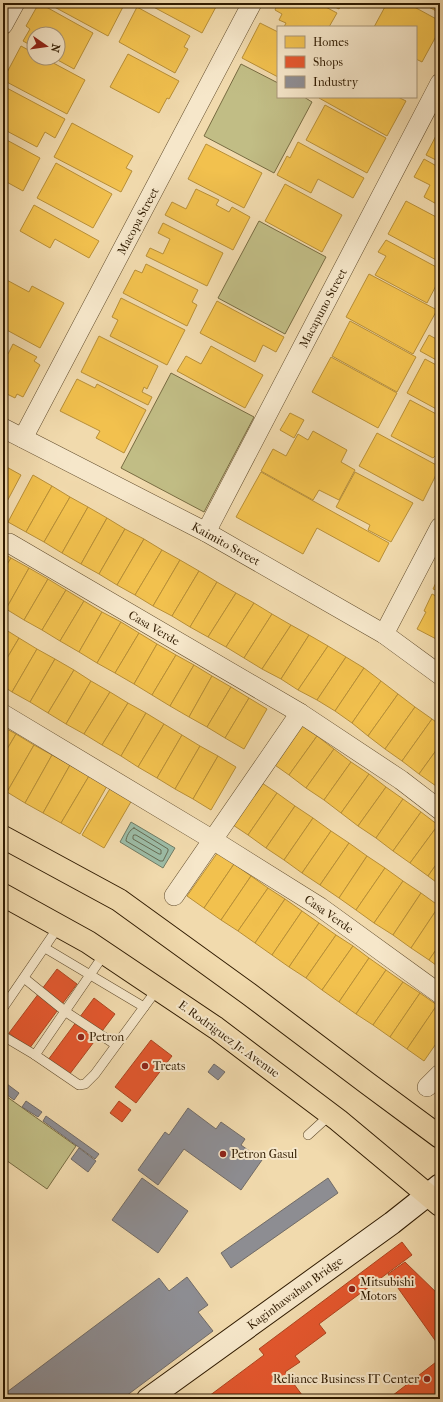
<svg xmlns="http://www.w3.org/2000/svg" width="443" height="1402" viewBox="0 0 443 1402" font-family="'IM FELL French Canon',serif">
	<style>
		.green { fill: #c1bd85; stroke: #786c42 }
		.water { fill: #9cbba5; stroke: #717b63 }
		.homes { fill: #f2c14e; stroke: #b88f37 }
		.shops { fill: #e4572e; stroke: #ae4520 }
		.industry { fill: #8d8d92; stroke: #716b66 }
		.lines { fill: none; stroke-linecap: round; stroke-linejoin: round }
		.shore { stroke: #666b52; stroke-width: 1 }
		.lane-casing { stroke: #604b2b; stroke-width: 10 }
		.street-casing { stroke: #604b2b; stroke-width: 20 }
		.secondary-casing { stroke: #301b00; stroke-width: 24 }
		.primary-casing { stroke: #301b00; stroke-width: 24 }
		.lane { stroke: #f6e7ca; stroke-width: 9 }
		.street { stroke: #f6e7ca; stroke-width: 19 }
		.secondary { stroke: #f6e7ca; stroke-width: 22 }
		.primary { stroke: #f1daad; stroke-width: 22 }
		.poi-dot { fill: #8f2418; stroke: #f6e7ca; stroke-width: 1.5 }
		.labels { text-anchor: middle; dominant-baseline: central; stroke-width: 4; stroke-linejoin: round; paint-order: stroke }
		.street-label { font-size: 12px; fill: #301b00; stroke: #f6e7ca }
		.poi-label { font-size: 12px; fill: #301b00; stroke: #f6e7ca; text-anchor: start }
	</style>
	<rect width="100%" height="100%" fill="#f1daad"/>
	<filter id="stains"><feTurbulence type="fractalNoise" baseFrequency=".005" numOctaves="4"/><feColorMatrix values="0 0 0 0 .2 0 0 0 0 .09 0 0 0 0 .02 0 0 0 .5 -.17"/></filter>
	<radialGradient id="worn" r=".72"><stop offset=".6" stop-color="#630" stop-opacity="0"/><stop offset="1" stop-color="#630" stop-opacity=".3"/></radialGradient>
	<!-- green -->
	<g class="green">
		<polygon points="241,64 278,83 278,97 304,97 312,102 274,173 204,136"/>
		<polygon points="259,221 326,257 285,334 218,298"/>
		<polygon points="171,373 254,417 204,512 121,468"/>
		<polygon points="3,1094 76,1146 47,1189 3,1158"/>
	</g>
	<!-- water -->
	<polygon class="water" points="131,822 175,848 163,868 120,842"/>
	<!-- homes -->
	<g class="homes">
		<polygon points="39,3 93,33 74,69 54,58 58,58 58,34 34,34 34,47 23,41 30,29 26,26"/>
		<polygon points="47,3 125,3 108,36"/>
		<polygon points="146,3 214,3 217,5 202,33"/>
		<polygon points="278,3 318,3 337,13 329,27 284,27 286,23 279,20 282,14 275,10"/>
		<polygon points="327,3 342,3 339,9"/>
		<polygon points="387,3 407,3 440,21 440,29 422,62 416,59 416,27 374,27"/>
		<polygon points="421,3 440,3 440,13"/>
		<polygon points="137,7 190,36 184,47 188,49 175,73 119,42"/>
		<polygon points="260,23 278,32 278,77 242,58"/>
		<polygon points="21,46 34,53 34,58 44,58 85,80 67,114 3,80"/>
		<polygon points="128,54 179,81 169,99 167,98 159,113 110,87"/>
		<polygon points="3,86 65,119 55,138 45,132 37,147 3,129"/>
		<polygon points="319,97 398,97 406,101 387,136 319,98"/>
		<polygon points="325,105 386,138 367,173 306,140"/>
		<polygon points="72,123 133,156 126,168 132,171 121,192 54,157"/>
		<polygon points="440,128 440,162 426,155"/>
		<polygon points="3,138 40,158 23,191 3,180"/>
		<polygon points="298,142 364,178 353,198 318,179 311,193 277,175 287,156 290,158"/>
		<polygon points="206,144 262,173 244,208 188,179"/>
		<polygon points="424,159 440,168 440,206 424,197 430,185 414,177"/>
		<polygon points="56,163 112,194 93,228 37,198"/>
		<polygon points="285,184 342,215 322,252 265,221"/>
		<polygon points="196,189 219,200 216,205 229,212 232,207 250,217 233,250 165,215 172,202 186,209"/>
		<polygon points="406,201 440,219 440,262 388,234"/>
		<polygon points="34,205 99,241 89,258 55,239 50,248 20,231"/>
		<polygon points="163,223 223,253 207,286 146,256 150,248 163,254 170,239 158,233"/>
		<polygon points="386,240 440,269 440,278 427,303 375,275 386,256 378,252"/>
		<polygon points="146,264 198,290 192,302 197,305 187,326 123,293 135,270 142,273"/>
		<polygon points="369,274 437,310 413,354 346,317"/>
		<polygon points="3,278 29,292 32,286 64,303 40,348 3,328"/>
		<polygon points="121,298 185,330 167,365 110,336 118,320 112,317"/>
		<polygon points="217,301 284,337 276,352 263,345 255,362 200,333"/>
		<polygon points="350,321 416,357 397,392 332,356"/>
		<polygon points="429,335 440,341 440,362 420,351"/>
		<polygon points="99,336 158,366 147,389 144,387 142,392 152,397 148,405 81,372"/>
		<polygon points="13,344 37,357 34,361 40,365 23,397 17,394 15,398 3,392 3,351 8,354"/>
		<polygon points="211,346 263,375 245,408 177,371 186,356 201,364"/>
		<polygon points="331,357 397,393 378,428 312,392"/>
		<polygon points="425,359 440,367 440,411 407,393"/>
		<polygon points="77,379 95,388 97,384 146,410 124,453 96,438 100,431 60,411"/>
		<polygon points="410,400 440,416 440,459 435,456 433,458 391,436"/>
		<polygon points="290,413 304,420 294,438 280,430"/>
		<polygon points="313,431 347,450 341,462 355,470 339,500 319,490 313,500 261,471 273,449 286,456 298,434 308,440"/>
		<polygon points="377,433 440,467 423,501 359,466"/>
		<polygon points="3,465 21,475 3,509"/>
		<polygon points="261,472 389,543 379,562 317,528 303,554 236,517"/>
		<polygon points="355,472 413,503 391,542 368,530 370,525 336,507"/>
		<polygon points="33,475 52,486 26,532 8,522"/>
		<polygon points="52,486 70,497 44,542 26,532"/>
		<polygon points="70,497 88,507 62,553 44,542"/>
		<polygon points="88,507 107,518 81,564 62,553"/>
		<polygon points="107,518 125,529 99,574 81,564"/>
		<polygon points="125,529 144,539 117,585 99,574"/>
		<polygon points="144,539 162,550 135,595 117,585"/>
		<polygon points="162,550 180,560 153,606 135,595"/>
		<polygon points="3,553 11,558 3,571"/>
		<polygon points="11,558 29,568 6,609 3,607 3,571"/>
		<polygon points="180,560 199,571 172,616 153,606"/>
		<polygon points="29,568 48,579 24,620 6,609"/>
		<polygon points="199,571 217,582 190,627 172,616"/>
		<polygon points="440,574 440,592 433,589"/>
		<polygon points="48,579 66,590 42,630 24,620"/>
		<polygon points="217,582 236,593 208,637 190,627"/>
		<polygon points="66,590 84,601 60,641 42,630"/>
		<polygon points="236,593 254,603 226,647 208,637"/>
		<polygon points="432,594 440,598 440,641 417,629 426,612 424,611"/>
		<polygon points="84,601 102,612 79,652 60,641"/>
		<polygon points="254,603 272,614 244,658 226,647"/>
		<polygon points="102,612 121,622 97,663 79,652"/>
		<polygon points="272,614 291,625 262,669 244,658"/>
		<polygon points="121,622 139,633 115,673 97,663"/>
		<polygon points="291,625 309,635 281,679 262,669"/>
		<polygon points="3,628 19,638 3,665"/>
		<polygon points="139,633 157,644 134,684 115,673"/>
		<polygon points="309,635 328,646 298,690 281,679"/>
		<polygon points="19,638 37,649 12,692 3,686 3,665"/>
		<polygon points="157,644 176,655 152,695 134,684"/>
		<polygon points="328,646 346,657 317,700 298,690"/>
		<polygon points="37,649 55,659 30,702 12,692"/>
		<polygon points="176,655 194,665 170,706 152,695"/>
		<polygon points="346,657 364,668 335,711 317,700"/>
		<polygon points="55,659 74,670 48,713 30,702"/>
		<polygon points="194,665 212,676 189,717 170,706"/>
		<polygon points="364,668 381,681 352,723 335,711"/>
		<polygon points="74,670 91,681 66,724 48,713"/>
		<polygon points="212,676 231,687 207,727 189,717"/>
		<polygon points="91,681 110,692 84,734 66,724"/>
		<polygon points="381,681 398,694 368,736 352,723"/>
		<polygon points="231,687 249,698 225,738 207,727"/>
		<polygon points="110,692 128,703 102,745 84,734"/>
		<polygon points="398,694 415,707 385,749 368,736"/>
		<polygon points="249,698 267,709 244,749 225,738"/>
		<polygon points="128,703 146,713 121,756 102,745"/>
		<polygon points="415,707 432,719 402,761 385,749"/>
		<polygon points="146,713 164,724 138,767 121,756"/>
		<polygon points="432,719 440,725 440,745 419,774 402,761"/>
		<polygon points="164,724 182,735 157,778 138,767"/>
		<polygon points="299,724 317,736 289,775 272,763"/>
		<polygon points="3,727 16,734 3,756"/>
		<polygon points="16,734 34,745 7,792 3,790 3,756"/>
		<polygon points="182,735 200,746 175,789 157,778"/>
		<polygon points="317,736 334,749 306,788 289,775"/>
		<polygon points="34,745 52,755 25,803 7,792"/>
		<polygon points="440,745 440,780 436,786 419,774"/>
		<polygon points="200,746 218,756 193,799 175,789"/>
		<polygon points="334,749 351,762 324,800 306,788"/>
		<polygon points="52,755 70,765 43,813 25,803"/>
		<polygon points="218,756 236,767 211,810 193,799"/>
		<polygon points="351,762 369,774 341,813 324,800"/>
		<polygon points="70,765 89,776 61,823 43,813"/>
		<polygon points="369,774 386,787 358,826 341,813"/>
		<polygon points="89,776 107,786 80,834 61,823"/>
		<polygon points="259,781 277,793 248,835 230,823"/>
		<polygon points="111,787 132,800 104,848 82,835"/>
		<polygon points="386,787 403,799 376,838 358,826"/>
		<polygon points="277,793 295,806 266,848 248,835"/>
		<polygon points="403,799 421,812 393,851 376,838"/>
		<polygon points="295,806 313,818 284,860 266,848"/>
		<polygon points="421,812 438,825 410,863 393,851"/>
		<polygon points="313,818 331,831 302,873 284,860"/>
		<polygon points="438,825 440,826 440,859 428,876 410,863"/>
		<polygon points="331,831 349,843 320,885 302,873"/>
		<polygon points="349,843 367,856 339,898 320,885"/>
		<polygon points="218,852 234,864 204,908 187,896"/>
		<polygon points="367,856 385,868 356,910 339,898"/>
		<polygon points="440,859 440,885 428,876"/>
		<polygon points="234,864 251,876 221,920 204,908"/>
		<polygon points="385,868 403,881 374,923 356,910"/>
		<polygon points="251,876 268,888 238,931 221,920"/>
		<polygon points="403,881 421,893 393,935 374,923"/>
		<polygon points="268,888 285,899 255,943 238,931"/>
		<polygon points="421,893 439,906 411,948 393,935"/>
		<polygon points="285,899 302,911 272,955 255,943"/>
		<polygon points="439,906 440,944 429,960 411,948"/>
		<polygon points="302,911 319,923 289,967 272,955"/>
		<polygon points="319,923 336,935 306,978 289,967"/>
		<polygon points="336,935 353,946 322,990 306,978"/>
		<polygon points="440,944 440,968 429,960"/>
		<polygon points="353,946 369,958 339,1002 322,990"/>
		<polygon points="369,958 386,970 356,1014 339,1002"/>
		<polygon points="386,970 403,982 373,1025 356,1014"/>
		<polygon points="403,982 420,993 390,1037 373,1025"/>
		<polygon points="420,993 437,1005 407,1049 390,1037"/>
		<polygon points="437,1005 440,1007 440,1038 424,1061 407,1049"/>
	</g>
	<!-- shops -->
	<g class="shops">
		<polygon points="57,969 77,984 29,1049 9,1033"/>
		<polygon points="94,998 115,1014 69,1075 48,1060"/>
		<polygon points="151,1040 172,1056 136,1103 115,1087"/>
		<polygon points="119,1101 131,1110 122,1122 110,1113"/>
		<polygon points="402,1242 412,1255 319,1324 326,1333 295,1356 300,1362 285,1372 305,1399 205,1399 264,1355 259,1349"/>
		<polygon points="405,1262 440,1296 440,1341 437,1343 388,1274"/>
		<polygon points="440,1359 440,1399 388,1399"/>
	</g>
	<!-- industry -->
	<g class="industry">
		<polygon points="214,1064 225,1072 218,1080 208,1072"/>
		<polygon points="3,1081 19,1093 14,1100 3,1092"/>
		<polygon points="26,1101 42,1112 38,1117 22,1107"/>
		<polygon points="188,1108 216,1129 221,1122 245,1139 241,1145 262,1160 241,1190 184,1149 158,1185 138,1170 165,1132 169,1135"/>
		<polygon points="46,1116 99,1154 95,1159 43,1121"/>
		<polygon points="79,1148 96,1161 88,1172 71,1159"/>
		<polygon points="142,1178 188,1211 158,1253 112,1220"/>
		<polygon points="328,1178 338,1193 231,1268 221,1253"/>
		<polygon points="187,1277 208,1305 198,1312 213,1331 122,1399 3,1399 3,1395 159,1278 169,1291"/>
	</g>
	<g class="lines">
		<!-- shore -->
		<g class="shore">
			<path d="M134,828L168,849V851L163,861H160L126,841C126,837 130,829 134,828Z"/>
			<polygon points="134,835 136,835 161,850 161,854 159,854 133,839 133,837"/>
		</g>
		<!-- lane casing -->
		<g class="lane-casing">
			<g id="lane">
				<polyline points="45,948 144,1007"/>
				<polyline points="24,978 66,1012 116,1045"/>
				<polyline points="3,1008 59,926"/>
				<polyline points="3,1036 35,1055 79,1085 85,1084 95,1074 158,988"/>
				<polyline points="35,1055 105,953"/>
				<polyline points="308,1135 331,1114"/>
			</g>
		</g>
		<!-- street casing -->
		<g class="street-casing">
			<g id="street">
				<polyline points="3,25 15,3"/>
				<polyline points="3,428 206,532 384,634 440,675"/>
				<polyline points="23,438 252,3"/>
				<polyline points="206,532 440,83"/>
				<polyline points="9,543 300,713 401,780 440,810"/>
				<polyline points="384,634 440,527"/>
				<polyline points="3,714 213,840 320,907 440,994"/>
				<polyline points="174,896 300,713"/>
				<polyline points="427,1087 440,1074"/>
			</g>
		</g>
		<!-- secondary casing -->
		<g class="secondary-casing">
			<polyline id="secondary" points="148,1399 392,1223 440,1185"/>
		</g>
		<!-- primary casing -->
		<g class="primary-casing">
			<g id="primary">
				<polyline points="3,837 119,900 249,994 367,1083 440,1137"/>
				<polyline points="3,895 88,942 216,1028 338,1120 440,1205"/>
			</g>
		</g>
		<!-- lane -->
		<use href="#lane" class="lane"/>
		<!-- street -->
		<use href="#street" class="street"/>
		<!-- secondary -->
		<use href="#secondary" class="secondary"/>
		<!-- primary -->
		<use href="#primary" class="primary"/>
	</g>
	<!-- markers -->
	<g class="poi-dot">
		<circle cx="81" cy="1037" r="4"/>
		<circle cx="145" cy="1066" r="4"/>
		<circle cx="223" cy="1154" r="4"/>
		<circle cx="352" cy="1289" r="4"/>
		<circle cx="427" cy="1379" r="4"/>
	</g>
	<g class="labels">
		<!-- street labels -->
		<g class="street-label">
			<text transform="translate(138 221) rotate(-62)">Macopa Street</text>
			<text transform="translate(323 308) rotate(-62)">Macapuno Street</text>
			<text transform="translate(226 544) rotate(29)">Kaimito Street</text>
			<text transform="translate(154 628) rotate(30)">Casa Verde</text>
			<text transform="translate(329 914) rotate(35)">Casa Verde</text>
			<text transform="translate(229 1039) rotate(36)">E. Rodriguez Jr. Avenue</text>
			<text transform="translate(295 1293) rotate(-36)">Kaginhawahan Bridge</text>
		</g>
		<!-- poi labels -->
		<g class="poi-label">
			<text x="89" y="1037">Petron</text>
			<text x="153" y="1066">Treats</text>
			<text x="231" y="1154">Petron Gasul</text>
			<text x="360" y="1282">Mitsubishi<tspan x="360" dy="14">Motors</tspan></text>
			<text x="419" y="1379" text-anchor="end">Reliance Business IT Center</text>
		</g>
	</g>
	<!-- margin -->
	<rect width="443" height="1402" fill="none" stroke="#f1daad" stroke-width="16"/>
	<rect x="4" y="4" width="435" height="1394" fill="none" stroke="#301b00" stroke-width="2"/>
	<rect x="8" y="8" width="427" height="1386" fill="none" stroke="#301b00"/>
	<!-- legend -->
	<rect x="277" y="26" width="140" height="72" fill="#f6e7ca" stroke="#a79579"/>
	<rect x="285" y="36" width="20" height="12" fill="#f2c14e" stroke="#a79579"/>
	<text x="313" y="46" font-size="12" fill="#301b00">Homes</text>
	<rect x="285" y="56" width="20" height="12" fill="#e4572e" stroke="#a79579"/>
	<text x="313" y="66" font-size="12" fill="#301b00">Shops</text>
	<rect x="285" y="76" width="20" height="12" fill="#8d8d92" stroke="#a79579"/>
	<text x="313" y="86" font-size="12" fill="#301b00">Industry</text>
	<!-- north arrow -->
	<g transform="translate(46 46) rotate(103)"><circle r="19" fill="#f6e7ca" stroke="#a79579"/>
	<path d="M0-3L7 15L0 10L-7 15Z" fill="#8f2418"/>
	<text y="-6" font-size="11" font-weight="bold" text-anchor="middle" fill="#301b00">N</text>
	</g>
	<rect width="100%" height="100%" filter="url(#stains)"/>
	<rect width="100%" height="100%" fill="url(#worn)"/>
</svg>
